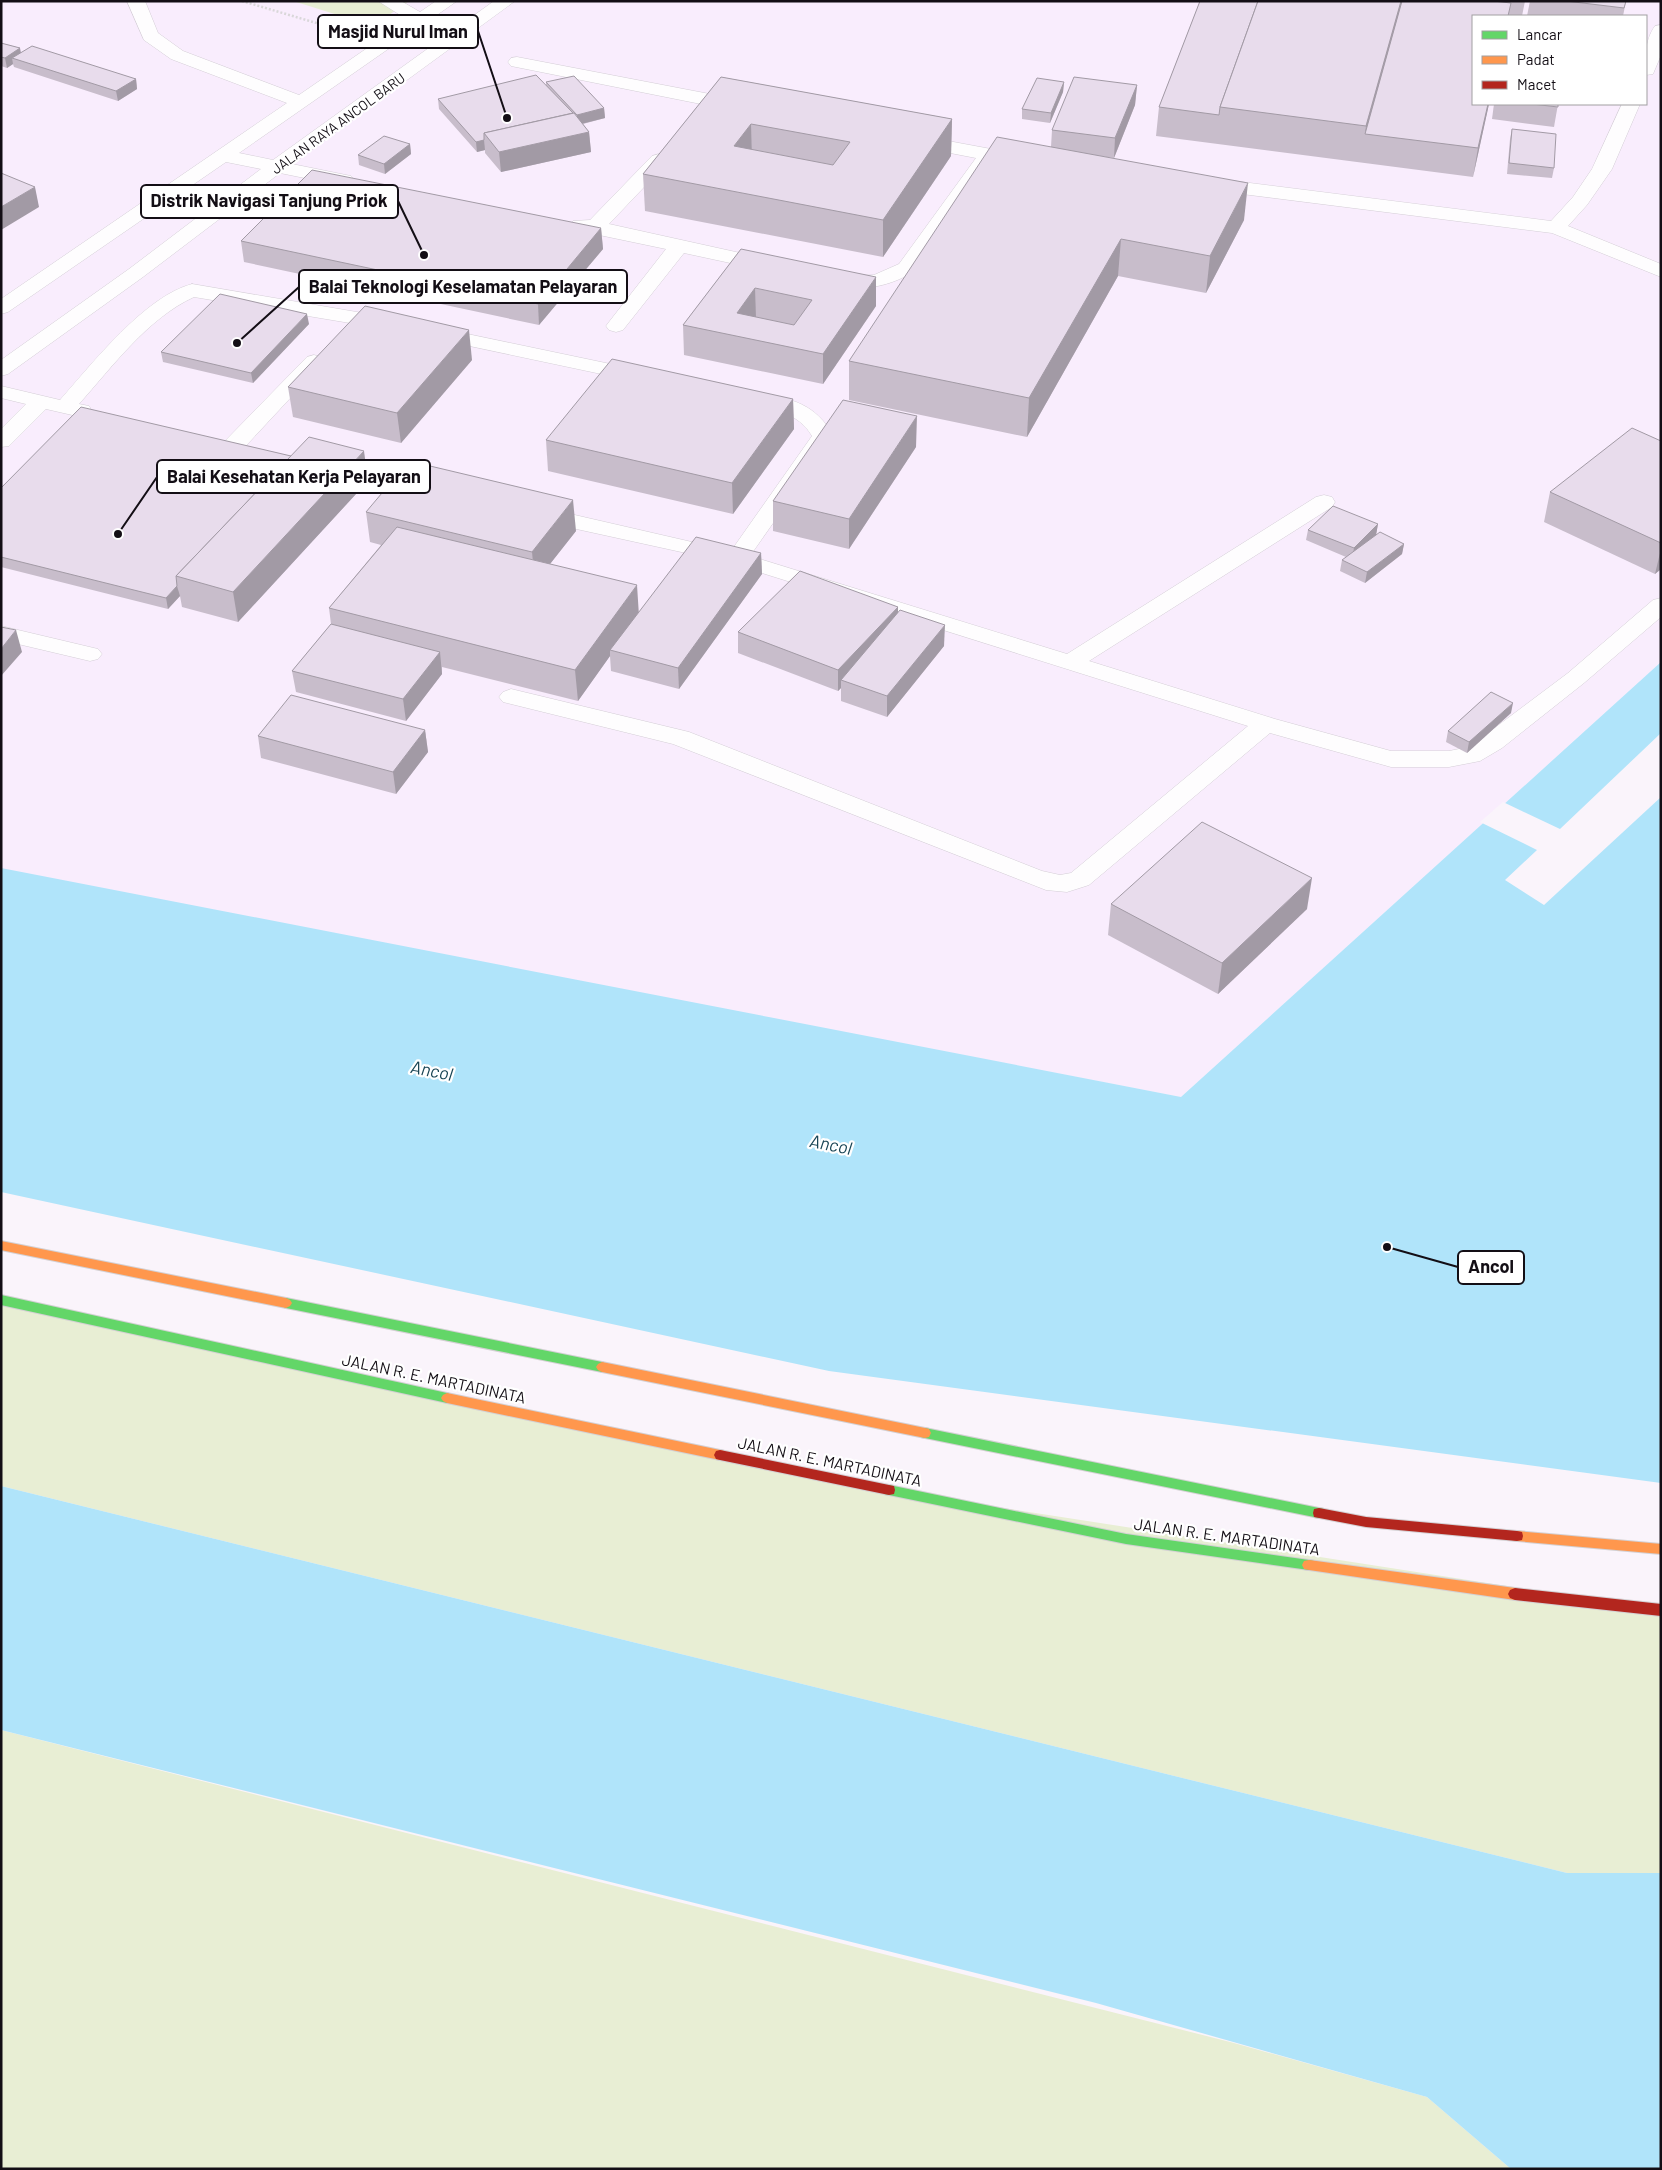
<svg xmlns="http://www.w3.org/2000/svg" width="1662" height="2170" viewBox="0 0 1662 2170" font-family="Barlow,sans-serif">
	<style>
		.built { fill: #f9edfd; fill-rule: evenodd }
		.green { fill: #e8eed4 }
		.water { fill: #b0e4fa }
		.pier { fill: #faf4fb }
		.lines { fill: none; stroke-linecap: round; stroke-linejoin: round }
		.lane-casing { stroke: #d4ced6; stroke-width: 1 }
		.fast-casing { stroke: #d3d0d3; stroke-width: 2 }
		.slow-casing { stroke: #d3d0d3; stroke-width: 2 }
		.jam-casing { stroke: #d3d0d3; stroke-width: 2 }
		.path { stroke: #d9d7d9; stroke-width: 2.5; stroke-dasharray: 2 2; stroke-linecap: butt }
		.lane { fill: #fefdfe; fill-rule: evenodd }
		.fast { fill: #63d668; fill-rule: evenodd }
		.slow { fill: #ff974d; fill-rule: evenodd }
		.jam { fill: #b3261e; fill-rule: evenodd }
		.wall { fill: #c8bdcb }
		.shaded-wall { fill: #a29aa5 }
		.building { fill: #e8dcec; stroke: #a29aa5; fill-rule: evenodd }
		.labels { text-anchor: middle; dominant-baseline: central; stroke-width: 4.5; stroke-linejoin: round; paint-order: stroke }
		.far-street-label { font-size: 14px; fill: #130e15; stroke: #fff }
		.street-label { font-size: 16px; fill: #130e15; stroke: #fff }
		.water-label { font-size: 18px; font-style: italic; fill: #194555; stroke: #fff }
		.leader { fill: none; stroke: #130e15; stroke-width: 2 }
		.callout-dot { fill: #130e15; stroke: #fff; stroke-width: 2 }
		.callout { fill: #fff; stroke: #130e15; stroke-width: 2 }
		.callout-label { font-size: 18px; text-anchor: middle; font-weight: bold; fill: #130e15 }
	</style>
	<rect width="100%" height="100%" fill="#faf4fb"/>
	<!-- built -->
	<path class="built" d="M1,1H293L373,25L409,1H1661V662L1181,1097L1,871ZM1473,16H1646V104H1473Z"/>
	<!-- green -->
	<g class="green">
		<polygon points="293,1 409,1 373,26"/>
		<polygon points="1,1299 894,1491 1661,1610 1661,1873 1567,1873 1,1486"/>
		<polygon points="1,1730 1234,2043 1427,2097 1511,2169 1,2169"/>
	</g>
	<!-- water -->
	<g class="water">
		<polygon points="1661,662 1661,1483 829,1371 1,1192 1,868 1181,1097"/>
		<polygon points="1,1486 1567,1873 1661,1873 1661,2169 1511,2169 1427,2097 1096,2003 1,1730"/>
	</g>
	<!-- pier -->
	<polygon class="pier" points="1661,733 1661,797 1544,905 1505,880 1537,850 1480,822 1503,802 1560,829"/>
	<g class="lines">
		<!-- lane casing -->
		<g class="lane-casing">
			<g id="lane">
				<polygon points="127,1 145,1 158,33 183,51 299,95 408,20 378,1 401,1 420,12 436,1 457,1 239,153 273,160 494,1 515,1 292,164 351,176 354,180 351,184 344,186 280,173 143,277 8,374 1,376 1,360 129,269 261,169 226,162 8,312 1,314 1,299 287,103 171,59 144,40"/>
				<path d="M1661,25V55L1653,74L1646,75C1646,58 1644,41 1655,26Z"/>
				<polygon points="517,57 741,100 748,102 750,106 748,110 741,112 511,66 508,62 511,58"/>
				<polygon points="1622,104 1640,104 1612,169 1587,205 1568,226 1661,264 1661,277 1552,233 1210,190 1203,188 1200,184 1203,180 1210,178 1551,221 1573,197 1592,169"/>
				<path d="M916,135L991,149L998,151L1001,155L994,160L913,272C889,287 859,292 832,285L829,281L832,277L874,275L899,264L976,158L909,145L906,141L909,137Z"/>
				<polygon points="659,154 666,156 669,160 666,164 609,224 772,260 779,262 782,266 779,270 772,272 684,253 623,330 616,332 609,330 606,326 609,322 666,249 580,231 573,229 570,225 573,221 590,220 652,156"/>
				<path d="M192,284L392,318L399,320L402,324L399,328L392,330L194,297C148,318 112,367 79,404L89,406L92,411L89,416L81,417L46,409L9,446L1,447V429L26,404L1,398V386L60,400C92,364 145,296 192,284Z"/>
				<polygon points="434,327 639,370 646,372 650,376 646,380 639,382 427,337 424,333 427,329"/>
				<polygon points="314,355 321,357 325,361 321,365 242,450 234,452 226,450 223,445 226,440 307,357"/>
				<path d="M757,393C793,399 814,403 834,436L750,556L1067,654L1316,497L1324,495L1332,497L1335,502L1332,507L1089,661L1275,719L1391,751H1449L1464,748L1484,736L1568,673L1653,600L1661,598V617L1584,683L1502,748L1480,761L1449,767H1391L1270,733L1089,885L1067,892L1046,890L673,744L503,702L499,697L503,692L511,689L689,732L1042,871L1060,875L1071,873L1248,726L727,562L540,521L532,519L529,514L532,509L540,507L731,551L812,436C798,412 774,410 749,404L746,399L749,394Z"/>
				<polygon points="330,460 438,484 441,489 438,494 430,496 322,472 319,467 322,462"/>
				<polygon points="1,626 98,649 102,654 98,659 90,661 1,640"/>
			</g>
		</g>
		<!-- fast casing -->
		<g class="fast-casing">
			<g id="fast">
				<polygon points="1,1295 447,1393 451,1395 453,1398 451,1401 447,1403 1,1305"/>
				<polygon points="286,1298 602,1362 606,1364 608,1367 606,1370 602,1372 286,1308 282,1306 280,1303 282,1300"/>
				<polygon points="925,1428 1319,1508 1324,1509 1325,1513 1324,1517 1319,1518 925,1438 921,1437 919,1433 921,1429"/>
				<polygon points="889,1485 1126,1534 1309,1560 1314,1561 1316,1565 1314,1569 1309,1570 1126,1544 889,1495 884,1494 883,1490 884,1486"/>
			</g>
		</g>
		<!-- slow casing -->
		<g class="slow-casing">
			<g id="slow">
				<polygon points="1,1241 286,1298 290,1300 292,1303 290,1306 286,1308 1,1250"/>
				<polygon points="602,1362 925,1428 929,1429 931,1433 929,1437 925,1438 602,1372 598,1370 596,1367 598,1364"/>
				<polygon points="447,1393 720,1450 724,1451 726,1455 724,1459 720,1460 447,1403 443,1401 441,1398 443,1395"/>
				<polygon points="1517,1531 1661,1544 1661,1554 1517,1541 1512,1540 1511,1536 1512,1532"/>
				<polygon points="1309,1560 1515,1588 1520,1590 1522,1594 1520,1598 1515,1600 1309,1570 1304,1569 1302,1565 1304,1561"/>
			</g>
		</g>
		<!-- jam casing -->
		<g class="jam-casing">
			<g id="jam">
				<polygon points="720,1450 889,1485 894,1486 895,1490 894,1494 889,1495 720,1460 716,1459 714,1455 716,1451"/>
				<polygon points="1319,1508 1366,1517 1517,1531 1522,1532 1523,1536 1522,1540 1517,1541 1366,1527 1314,1517 1313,1513 1314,1509"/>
				<polygon points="1515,1588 1661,1604 1661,1616 1515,1600 1510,1598 1508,1594 1510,1590"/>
			</g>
		</g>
		<!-- path -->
		<polyline class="path" points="242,1 340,30"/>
		<!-- lane -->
		<use href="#lane" class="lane"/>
		<!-- fast -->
		<use href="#fast" class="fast"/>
		<!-- slow -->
		<use href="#slow" class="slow"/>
		<!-- jam -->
		<use href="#jam" class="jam"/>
	</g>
	<!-- wall -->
	<g class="wall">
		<polygon points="1200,1 1525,1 1522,16 1473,16 1473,104 1489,104 1473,177 1156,136 1159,107"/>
		<polygon points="1530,1 1626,1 1623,16 1527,16"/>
		<polygon points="1,43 20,48 20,52 136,79 137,89 118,101 14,67 13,64 7,68 1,66"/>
		<polygon points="721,77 952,119 951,156 883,257 645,211 643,174"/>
		<polygon points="546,82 604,108 605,118 583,124 589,132 591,152 501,172 485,153 485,150 477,152 439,109 438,99 546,86"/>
		<polygon points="1064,82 1063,92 1050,123 1022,119 1022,109"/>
		<polygon points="1137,85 1135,105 1114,158 1099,156 1244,220 1206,293 1118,276 1027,437 849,400 849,361 1051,147 1052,130"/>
		<polygon points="1494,104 1558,104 1554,127 1492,119"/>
		<polygon points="1512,129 1554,168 1552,178 1507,174 1510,139"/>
		<polygon points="410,144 411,154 385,174 359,165 358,155"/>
		<polygon points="601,228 603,249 539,325 244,262 241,241"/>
		<polygon points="741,249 876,306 823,384 684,355 683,325"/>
		<polygon points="309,324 253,383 163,362 161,352"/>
		<polygon points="472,360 401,443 293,417 288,387"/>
		<polygon points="793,399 794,429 733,514 548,471 546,440"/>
		<polygon points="1661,441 1661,569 1655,574 1544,522 1550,492"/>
		<polygon points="916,447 849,549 773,531 773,501"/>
		<polygon points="368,481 238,622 182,607 180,596 168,609 1,567 1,488"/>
		<polygon points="366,512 576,531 550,564 639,612 761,553 762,574 679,689 611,671 610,656 578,701 442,667 442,674 406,721 296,692 292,671 331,624 329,608 381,545 370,542"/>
		<polygon points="1378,524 1376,535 1404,544 1402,554 1365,583 1340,571 1342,560 1346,557 1306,540 1308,530"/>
		<polygon points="898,612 944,646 887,717 841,701 841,688 838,691 738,653 738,632"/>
		<polygon points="1511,713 1467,753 1446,742 1448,731"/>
		<polygon points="425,730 428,752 396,794 261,758 258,736"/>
		<polygon points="1111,904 1307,909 1218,994 1108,935"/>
	</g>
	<!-- shaded-wall -->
	<g class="shaded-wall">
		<polygon points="1401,1 1404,1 1365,134 1366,126"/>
		<polygon points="20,48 22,58 12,58 13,64 7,68 5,58"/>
		<polygon points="136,79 137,89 118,101 116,91"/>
		<polygon points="1064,82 1063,92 1050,123 1051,113"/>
		<polygon points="1137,85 1135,105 1114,158 1115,138"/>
		<polygon points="1488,104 1489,104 1473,177 1478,148"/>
		<polygon points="604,108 605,118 577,125 577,115"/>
		<polygon points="952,119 951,156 883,257 883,220"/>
		<polygon points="751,124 752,160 734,146"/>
		<polygon points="589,132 591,152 501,172 499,152"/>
		<polygon points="484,140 485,150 477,152 476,142"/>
		<polygon points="410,144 411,154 385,174 384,164"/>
		<polygon points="1248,183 1244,220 1206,293 1210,256"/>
		<polygon points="35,187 39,207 1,230 1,207"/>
		<polygon points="601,228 603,249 539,325 538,304"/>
		<polygon points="1121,239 1118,276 1027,437 1029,398"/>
		<polygon points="876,277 876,306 823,384 823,354"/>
		<polygon points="755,288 756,318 737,313"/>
		<polygon points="307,314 309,324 253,383 251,373"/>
		<polygon points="469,330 472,360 401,443 397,413"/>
		<polygon points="793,399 794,429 733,514 732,483"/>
		<polygon points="917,416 916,447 849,549 849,519"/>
		<polygon points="364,451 368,481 238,622 233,592"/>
		<polygon points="573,500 576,531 535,583 532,552"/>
		<polygon points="1378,524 1376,535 1352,559 1354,548"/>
		<polygon points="1404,544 1402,554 1365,583 1367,572"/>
		<polygon points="1661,549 1661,569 1655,574"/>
		<polygon points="761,553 762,574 679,689 678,668"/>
		<polygon points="637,585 639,616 610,650 610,656 578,701 575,670"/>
		<polygon points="177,586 180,596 168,609 166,598"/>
		<polygon points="898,607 898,628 841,680 841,688 838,691 838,670"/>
		<polygon points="945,625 944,646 887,717 887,696"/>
		<polygon points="16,630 22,652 1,676 1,649"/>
		<polygon points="440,652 442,674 406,721 403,699"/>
		<polygon points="1513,703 1511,713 1467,753 1469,742"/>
		<polygon points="425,730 428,752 396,794 393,772"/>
		<polygon points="1312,878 1307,909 1218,994 1222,963"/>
	</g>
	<!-- building -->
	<g class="building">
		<polygon points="1200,1 1258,1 1220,107 1219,115 1159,107"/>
		<polygon points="1258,1 1401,1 1366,126 1220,107"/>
		<polygon points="1402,1 1493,1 1511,3 1508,16 1473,16 1473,104 1488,104 1478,148 1365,134"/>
		<polygon points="1566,1 1626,1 1624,8"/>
		<polygon points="1,43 20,48 5,58 1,57"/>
		<polygon points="32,46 136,79 116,91 12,58"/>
		<polygon points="536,75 573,113 484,133 484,140 476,142 438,99"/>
		<polygon points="574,76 604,108 577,115 546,82"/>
		<path d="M721,77L952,119L883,220L643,174ZM751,124L850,142L833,165L734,146Z"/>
		<polygon points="1074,77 1137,85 1115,138 1052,130"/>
		<polygon points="1037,78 1064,82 1051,113 1022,109"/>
		<polygon points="1532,104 1558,104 1558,107"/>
		<polygon points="574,113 589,132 499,152 484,133"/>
		<polygon points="1512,129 1556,134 1554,168 1509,163"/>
		<polygon points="384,136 410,144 384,164 358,155"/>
		<polygon points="997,137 1248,183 1210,256 1121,239 1029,398 849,361"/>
		<polygon points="312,170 601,228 538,304 241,241"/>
		<polygon points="1,173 35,187 1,207"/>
		<path d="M741,249L876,277L823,354L683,325ZM755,288L812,300L794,325L737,313Z"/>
		<polygon points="220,294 307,314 251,373 161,352"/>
		<polygon points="365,306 469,330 397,413 288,387"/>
		<polygon points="612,359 793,399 732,483 546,440"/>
		<polygon points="843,400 917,416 849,519 773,501"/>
		<polygon points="81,407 291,456 176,576 177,586 166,598 1,557 1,488"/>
		<polygon points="1632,428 1661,441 1661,543 1550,492"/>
		<polygon points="309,437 364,451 233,592 176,576"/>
		<polygon points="409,461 573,500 532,552 366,512"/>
		<polygon points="1333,506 1378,524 1354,548 1308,530"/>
		<polygon points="397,527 637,585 575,670 329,608"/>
		<polygon points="1380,532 1404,544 1367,572 1342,560"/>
		<polygon points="696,537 761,553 678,668 610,650"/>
		<polygon points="800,571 898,607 838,670 738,632"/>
		<polygon points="900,610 945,625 887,696 841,680"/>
		<polygon points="331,624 440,652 403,699 292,671"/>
		<polygon points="1,627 16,630 1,649"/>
		<polygon points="1491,692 1513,703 1469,742 1448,731"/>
		<polygon points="291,695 425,730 393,772 258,736"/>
		<polygon points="1202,822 1312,878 1222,963 1111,904"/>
	</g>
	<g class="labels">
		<!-- far-street labels -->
		<g class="far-street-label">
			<text transform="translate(338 123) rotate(-36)">JALAN RAYA ANCOL BARU</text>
		</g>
		<!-- street labels -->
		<g class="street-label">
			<text transform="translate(434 1378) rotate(12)">JALAN R. E. MARTADINATA</text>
			<text transform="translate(830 1461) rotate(12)">JALAN R. E. MARTADINATA</text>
			<text transform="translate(1227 1536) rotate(8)">JALAN R. E. MARTADINATA</text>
		</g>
		<!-- water labels -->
		<g class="water-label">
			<text transform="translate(432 1070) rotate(11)">Ancol</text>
			<text transform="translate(831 1144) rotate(11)">Ancol</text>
		</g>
	</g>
	<!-- callouts -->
	<path class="leader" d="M507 118L478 31M424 255L398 201M237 343L299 287M118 534L157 477M1387 1247L1458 1267"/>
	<g class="callout-dot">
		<circle cx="507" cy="118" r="5"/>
		<circle cx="424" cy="255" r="5"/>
		<circle cx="237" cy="343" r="5"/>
		<circle cx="118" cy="534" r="5"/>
		<circle cx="1387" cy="1247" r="5"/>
	</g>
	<g class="callout">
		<rect x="318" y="15" width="160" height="33" rx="5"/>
		<rect x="141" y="185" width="257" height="33" rx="5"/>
		<rect x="299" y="270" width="328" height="33" rx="5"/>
		<rect x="157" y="460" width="273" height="33" rx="5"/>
		<rect x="1458" y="1251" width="66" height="33" rx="5"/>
	</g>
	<g class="callout-label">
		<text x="398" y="38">Masjid Nurul Iman</text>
		<text x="269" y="207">Distrik Navigasi Tanjung Priok</text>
		<text x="463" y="293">Balai Teknologi Keselamatan Pelayaran</text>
		<text x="294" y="483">Balai Kesehatan Kerja Pelayaran</text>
		<text x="1491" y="1273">Ancol</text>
	</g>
	<!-- border -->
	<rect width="1662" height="2170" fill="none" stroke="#130e15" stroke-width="5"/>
	<!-- legend -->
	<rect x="1472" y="15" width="175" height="90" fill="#ffffff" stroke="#a19fa1"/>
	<rect x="1482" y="31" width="25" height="8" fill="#63d668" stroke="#a19fa1"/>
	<text x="1517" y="40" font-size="15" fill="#130e15">Lancar</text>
	<rect x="1482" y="56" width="25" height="8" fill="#ff974d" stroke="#a19fa1"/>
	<text x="1517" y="65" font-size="15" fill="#130e15">Padat</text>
	<rect x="1482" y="81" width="25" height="8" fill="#b3261e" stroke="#a19fa1"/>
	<text x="1517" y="90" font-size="15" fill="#130e15">Macet</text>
</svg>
